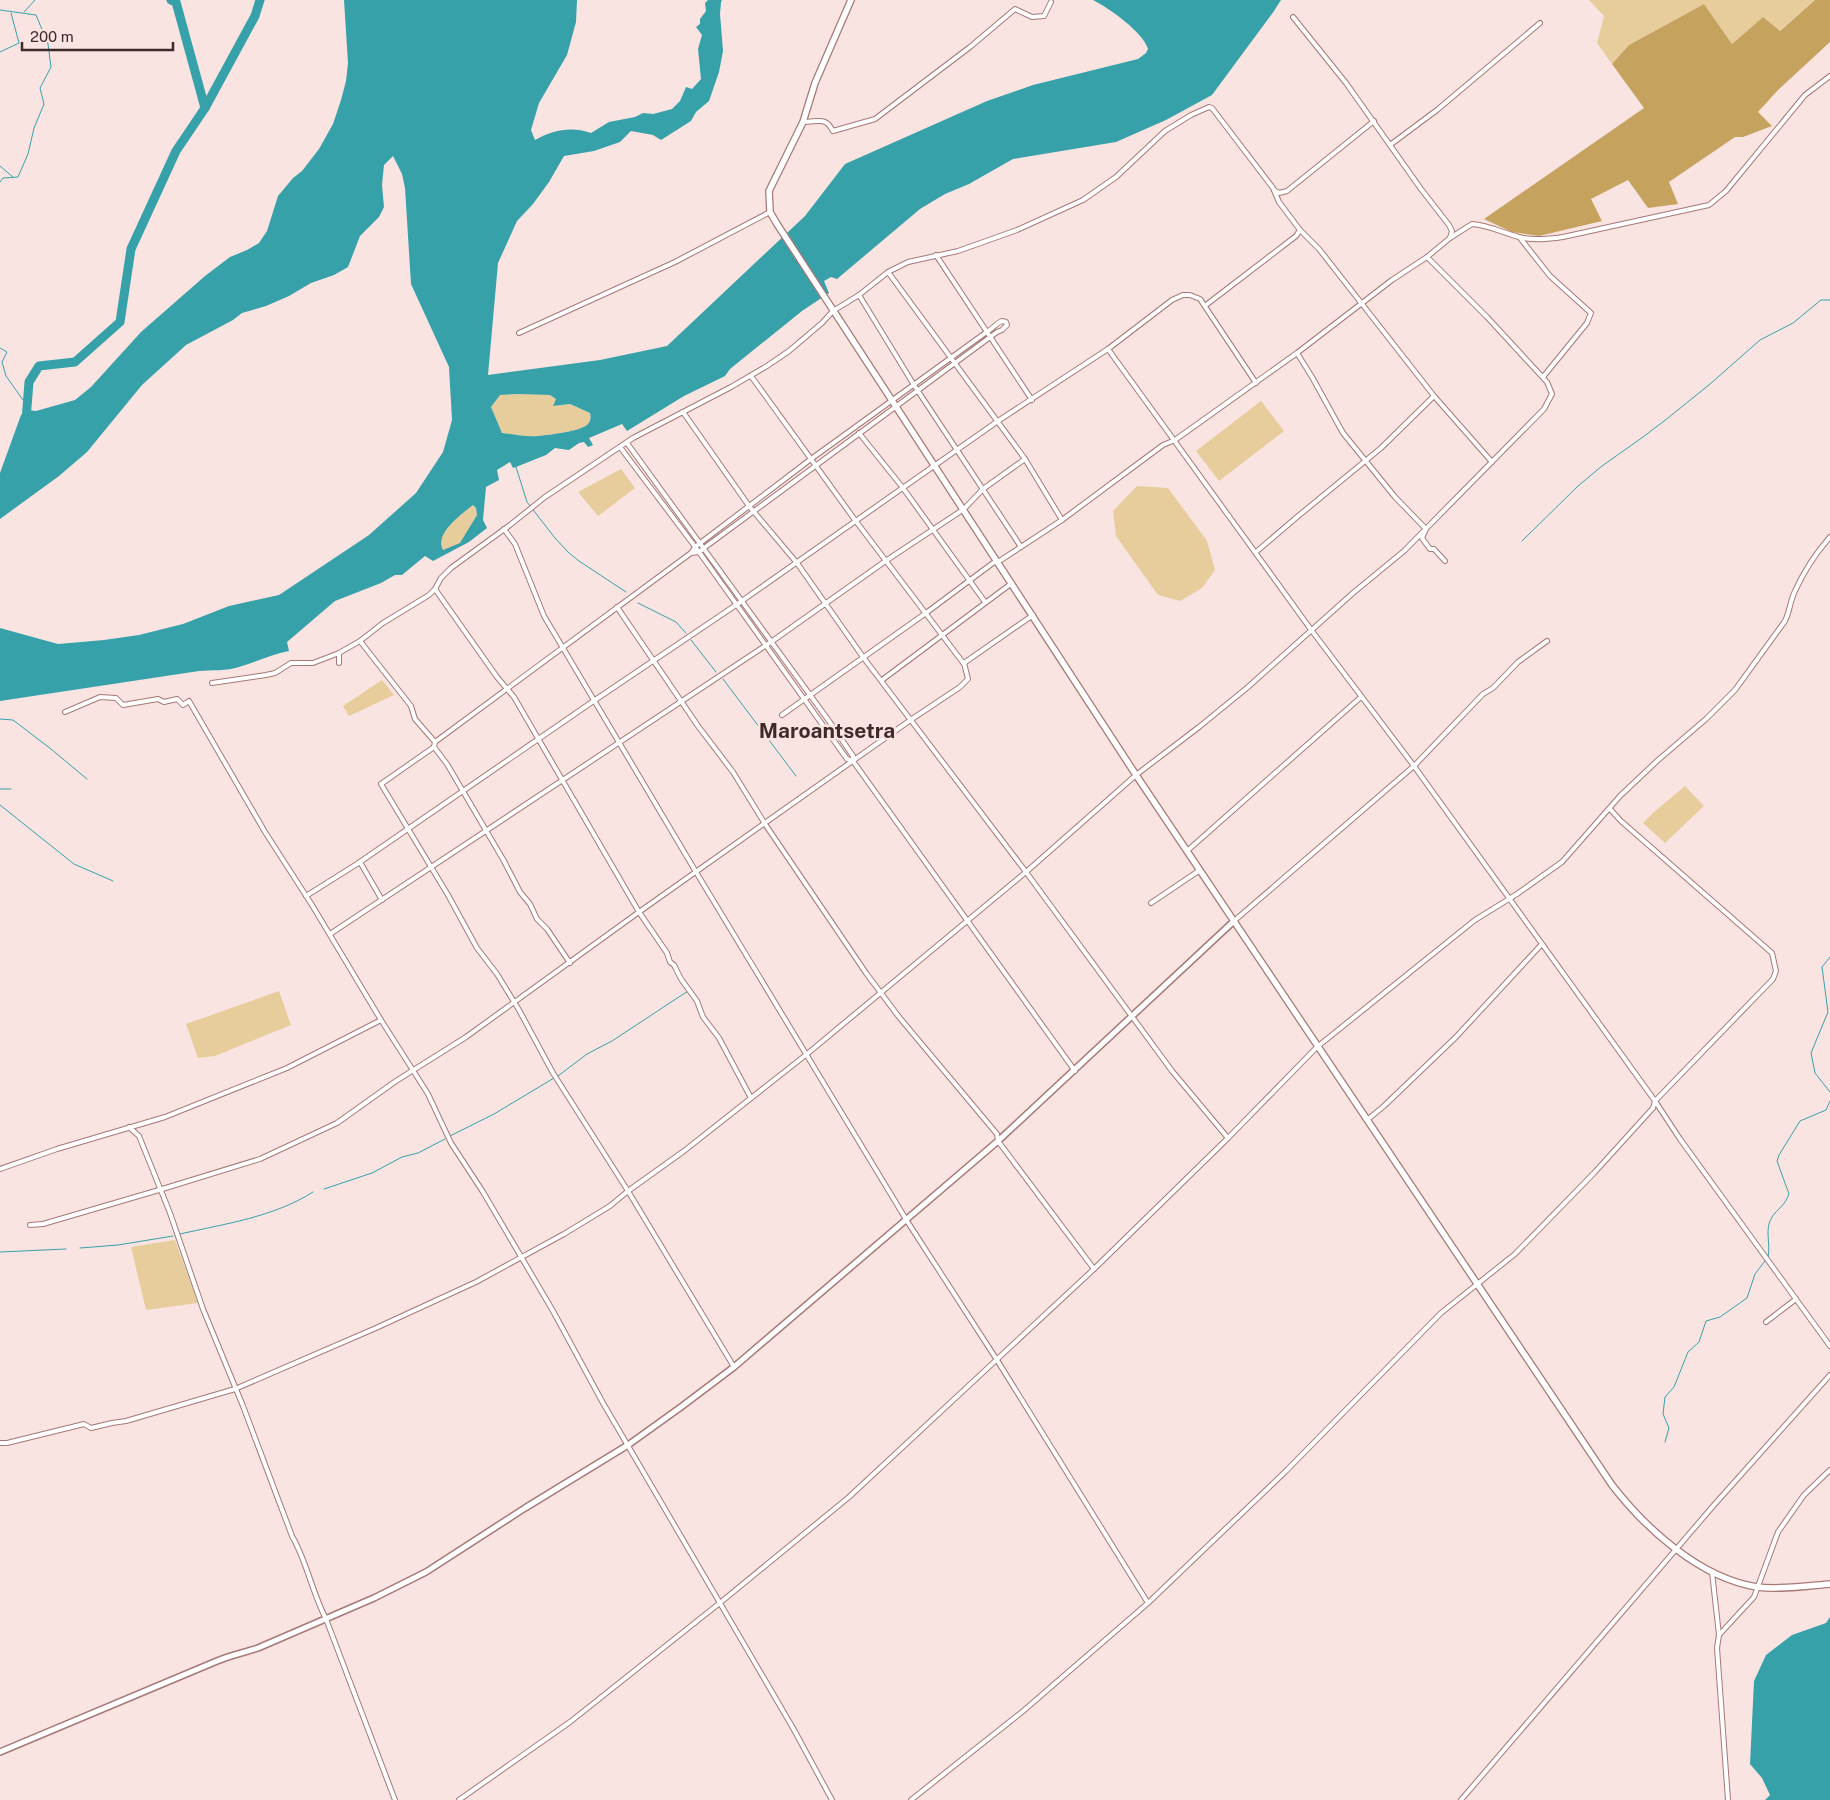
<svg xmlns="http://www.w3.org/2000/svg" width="1830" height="1800" viewBox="0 0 1830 1800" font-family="'Public Sans',sans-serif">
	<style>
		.green { fill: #e7cd9c }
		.forest { fill: #c5a35f }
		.water { fill: #37a1aa; fill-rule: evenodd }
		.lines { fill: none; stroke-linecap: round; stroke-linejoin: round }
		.stream { stroke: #37a1aa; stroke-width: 1 }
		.river { stroke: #37a1aa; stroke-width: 9 }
		.minor-casing { stroke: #a77875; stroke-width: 6 }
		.tertiary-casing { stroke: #a77875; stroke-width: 8 }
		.secondary-casing { stroke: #a77875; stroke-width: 8 }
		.minor { stroke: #fff; stroke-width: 4 }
		.tertiary { stroke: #fff; stroke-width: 5 }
		.secondary { stroke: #fff; stroke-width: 5.5 }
		.labels { text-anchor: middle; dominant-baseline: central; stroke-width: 5; stroke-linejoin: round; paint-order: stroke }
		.district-label { font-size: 21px; font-weight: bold; fill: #3d2a29; stroke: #f9e4e2 }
	</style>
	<rect width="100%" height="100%" fill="#f9e4e2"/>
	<!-- green -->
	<g class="green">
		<polygon points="1589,0 1815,0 1779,31 1763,17 1732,44 1704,4 1629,45 1612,64 1597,43 1604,16"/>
		<path d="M517,394L550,395L556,399L553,406L570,404L590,413C591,416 591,421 589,424C583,431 547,435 538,436C526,437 514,434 502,433L491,407L500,395Z"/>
		<polygon points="1261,401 1284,431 1219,481 1196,451"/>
		<polygon points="621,469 635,488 598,516 578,492"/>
		<polygon points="1137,486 1168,488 1207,541 1215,570 1202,588 1180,601 1158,595 1116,536 1113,511"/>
		<path d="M473,505L476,508L477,515L460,544L443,550C434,532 461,514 473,505Z"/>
		<polygon points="382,680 394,695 349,716 343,706"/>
		<polygon points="1685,786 1704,806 1665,843 1643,823 1654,812"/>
		<polygon points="279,991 291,1025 215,1056 198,1058 186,1024"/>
		<polygon points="175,1240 198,1303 146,1310 131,1247"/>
	</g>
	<!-- forest -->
	<polygon class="forest" points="1815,0 1830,0 1830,42 1778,90 1758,112 1772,126 1743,137 1735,137 1669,182 1678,204 1648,208 1628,180 1591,199 1602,221 1539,236 1512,232 1484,219 1644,108 1612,64 1629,45 1704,4 1732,44 1763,17 1780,31"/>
	<!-- water -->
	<g class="water">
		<path d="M344,0H577L576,22L567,55L539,103L531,130L535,140C553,130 571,126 591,133L609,122L635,117L643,113L653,114L672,109L680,101L686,87L692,89L701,79L698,49L702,35L696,27L700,24V19L706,11L705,3L708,0H722L721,2L720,14L723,51L719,72L709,101L696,112L691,121L661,140L653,135L631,131L620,142L594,151L564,156L549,182L533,204L517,221L498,263L488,375L600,360L667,346L805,216L845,164L987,101L1033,85L1138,59L1146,53L1148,49C1143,32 1109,8 1093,0H1281L1274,11L1212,95L1166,120L1116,142L1013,159L969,184L945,194L920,209L837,279L831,277L824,281L829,293L802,311L730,369L725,376L684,396L627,431L622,424L589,438L593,445L588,447L584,442L579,443L569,450L555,448L546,455L516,467L513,468L510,462L497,470L499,480L486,487L483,520L487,528L469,542L433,561L425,556L402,575H395L381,583L335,601L287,642L289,651C272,654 256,662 239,667C227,671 212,670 199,671L0,701V628L58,644L104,640L139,635L183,624L229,606L279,595L369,535L416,493L443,452L452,420L449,367L411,284L405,188L402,174L393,156L384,165L382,185L384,207L379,217L360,236L348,267L334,275L311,283L289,296L266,306L242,313L233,320L186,345L142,385L87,452L59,476L0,519V473L21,415L27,410L36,411L75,400L91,387L141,332L205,276L230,257L247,250L259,243L267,231L278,196L293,178L302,171L319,149L333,124L341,100L346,81L348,63ZM517,394L550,395L556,399L553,406L570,404L590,413C591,416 591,421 588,424C583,431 548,435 538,436C526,437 514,434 502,433L491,407L500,395ZM473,505L476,508L477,515L460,543L443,550C434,533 462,514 473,505Z"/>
		<polygon points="1830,1617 1830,1800 1765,1800 1770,1795 1762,1778 1750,1764 1754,1681 1766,1655 1792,1635 1826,1623"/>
	</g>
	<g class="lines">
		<!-- stream -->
		<g class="stream">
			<polyline points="0,10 36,15 48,44 51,67 40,88 44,104 34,128 28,154 18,177 3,178 0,182"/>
			<polyline points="24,12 35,0"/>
			<polyline points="0,52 19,43 11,13"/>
			<polyline points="0,166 13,177"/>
			<polyline points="0,348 7,352 2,362 6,376 28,407"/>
			<polyline points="516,467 527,502 555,538 568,552 579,561 626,592"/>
			<polyline points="1522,541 1578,486 1602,466 1643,437 1668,418 1710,384 1760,340 1793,323 1821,300 1830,300"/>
			<polyline points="638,603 676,622 686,633"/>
			<polyline points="691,640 716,672"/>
			<polyline points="723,679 796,776"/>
			<polyline points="0,719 13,720 51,749 87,779"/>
			<polyline points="0,789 11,789"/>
			<polyline points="0,805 74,864 113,881"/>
			<polyline points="1830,957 1822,967 1828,1012 1811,1053 1815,1073 1830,1092"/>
			<polyline points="558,1076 587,1054 612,1041 688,991"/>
			<polyline points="450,1136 494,1114 554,1078"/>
			<polyline points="324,1189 372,1173 402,1157 418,1153 445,1139"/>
			<path d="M180,1234C224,1224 274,1217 313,1192"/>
			<polyline points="80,1248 118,1245 173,1236"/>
			<polyline points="0,1252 66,1249"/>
			<path d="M1665,1442L1669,1428L1663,1414L1665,1397L1674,1387L1688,1352L1699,1342L1706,1321L1720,1317L1747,1298L1755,1274L1768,1257C1771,1243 1764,1230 1772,1217C1778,1208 1784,1207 1789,1194L1777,1161L1779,1155L1800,1121L1826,1110L1830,1101"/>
		</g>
		<!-- river -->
		<g class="river">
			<polyline points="205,108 255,16 260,0"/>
			<polyline points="26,420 29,382 39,366 75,362 120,322 131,249 176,151 205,108 176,2 171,0"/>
		</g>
		<!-- minor casing -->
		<g class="minor-casing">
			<g id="minor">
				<polyline points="1293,17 1346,83 1421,189 1449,225 1452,231 1450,238"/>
				<path d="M803,122C819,122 825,116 833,131L875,119L970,47L1015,9L1032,17L1044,16L1051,2"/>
				<polyline points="1390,145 1437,110 1540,23"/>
				<polyline points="1274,190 1279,193 1287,191 1374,121"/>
				<polyline points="1300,230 1319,249 1434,396 1492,462"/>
				<polyline points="1520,238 1550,276 1591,313 1587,323 1543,377"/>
				<polyline points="936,255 1032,400"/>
				<polyline points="888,272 1025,459 1062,520"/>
				<polyline points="859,295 914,385 1021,547"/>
				<polyline points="519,333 675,262 770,212"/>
				<polyline points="1108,349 1312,631 1414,766 1655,1101 1680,1139 1830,1346"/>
				<polyline points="1297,353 1312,377 1343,433 1395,497 1426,529 1422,538 1430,549 1434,549 1445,561"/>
				<polyline points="751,376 855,520 964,664"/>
				<polyline points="683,412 749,506 797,563 863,657 1026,872 1172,1071 1228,1138"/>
				<polyline points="859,433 903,488 985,602"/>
				<polyline points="627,443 829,721 853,756 853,761 1075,1071"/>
				<polyline points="620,447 699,552 847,759 853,761"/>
				<polyline points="504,529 515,544 544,616 696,872 907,1221 997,1360 1148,1603"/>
				<polyline points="1256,552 1297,517 1381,448 1434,396"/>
				<path d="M691,553L699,552L704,548L997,332L1002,330L1007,325L1006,322L1002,321C996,323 994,328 988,331L811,459L695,547L691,553L435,742L434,747L381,784L448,895L477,948L497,974L519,1010L553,1073L628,1191L734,1367"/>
				<polyline points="435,589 497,677 514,697 639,912 667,953 670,962 674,965 681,979 697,1001 703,1017 719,1038 751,1098"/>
				<polyline points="617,607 698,726 733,772 765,824 866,973 899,1017 997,1134 998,1141 1094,1269"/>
				<polyline points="360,641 411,706 415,719 435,742"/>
				<polyline points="339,663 339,653 360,641 383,623 429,595 435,589 441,578 451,568 510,525 545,497 633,438 731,387 767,366 789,351 822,323 833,311 859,295 888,272 908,262 958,251 1017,230 1083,200 1116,177 1165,131 1191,115 1209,107 1212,108 1273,188 1279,202 1300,230 1296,236 1206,305"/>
				<polyline points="882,680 1012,583"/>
				<polyline points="212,683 266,675 275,673 291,663 313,663 339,653"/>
				<polyline points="65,712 100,697 116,698 123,705 158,699 164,702 177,699 183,705 189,701 265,832 312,905 381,1020 428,1094 451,1143 483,1192 553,1311 603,1403 793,1728 832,1800"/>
				<path d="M782,715L926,613L993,563L1001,560L1062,520L1163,445L1175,440L1297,353L1392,280L1427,257L1450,238L1472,224C1489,225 1503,233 1519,237C1533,241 1549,239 1563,237L1709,205L1726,191L1805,95L1830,76"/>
				<polyline points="434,747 447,764 504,861 520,892 530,904 537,919 547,929 570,963"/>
				<polyline points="1187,851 1361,697"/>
				<polyline points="360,862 382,900"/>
				<polyline points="306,896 357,864 595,700 736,605 998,421 1108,349 1172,300 1183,295 1190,295 1200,299 1256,383"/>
				<polyline points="1151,903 1200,870"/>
				<polyline points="1234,921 1414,766 1483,694 1493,688 1518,662 1547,641"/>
				<polyline points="330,934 771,642 887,560 964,509 983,489 1025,459"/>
				<polyline points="1367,1120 1384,1106 1456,1037 1541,945"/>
				<path d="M129,1127L139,1136L170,1213L203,1309L243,1406L292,1536C307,1562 312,1592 326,1619L395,1800"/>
				<polyline points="0,1169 57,1149 165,1117 287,1068 381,1020"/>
				<polyline points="30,1225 43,1224 159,1190 260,1159 337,1123 396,1081 466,1037 639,912 912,719 960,687 968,679 964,663 1033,615"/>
				<polyline points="1766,1322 1796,1299"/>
				<polyline points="0,1443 7,1443 84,1424 91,1428 112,1423 126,1421 235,1389 376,1328 476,1282 564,1234 610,1206 628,1191 684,1151 807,1054 1026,872 1136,775 1199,727 1248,687 1353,593 1404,551 1544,409 1552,394 1547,382 1487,317 1427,257"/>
				<polyline points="1712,1572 1719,1635 1717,1648 1728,1800"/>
				<polyline points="1719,1635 1754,1597 1778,1532 1804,1495 1830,1470"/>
				<path d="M459,1800L570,1722L721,1602L849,1497L1094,1269L1228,1138L1317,1047L1475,920L1517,894L1562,862L1620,796L1657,761L1706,719L1735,690L1785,621C1790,611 1790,601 1795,591C1804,571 1816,553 1830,537"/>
				<polyline points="911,1800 1022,1712 1148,1603 1285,1472 1441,1313 1515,1254 1594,1173 1653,1108 1655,1101 1773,979 1776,971 1772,953 1621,821 1610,809"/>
				<polyline points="1461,1800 1714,1505 1830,1375"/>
			</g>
		</g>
		<!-- tertiary casing -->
		<g class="tertiary-casing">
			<path id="tertiary" d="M0,1752L217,1661C231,1655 243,1653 258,1648L374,1598L426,1572L525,1508L628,1445L681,1407L734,1367L998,1141L1234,921"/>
		</g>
		<!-- secondary casing -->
		<g class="secondary-casing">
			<path id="secondary" d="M851,0L815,83L803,122L769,191L770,212L777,224L1136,775L1612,1485C1646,1529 1700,1578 1757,1587C1780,1590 1807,1586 1830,1584"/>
		</g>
		<!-- minor -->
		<use href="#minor" class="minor"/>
		<!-- tertiary -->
		<use href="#tertiary" class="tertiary"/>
		<!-- secondary -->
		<use href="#secondary" class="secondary"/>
	</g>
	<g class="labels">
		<!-- district labels -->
		<g class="district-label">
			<text x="827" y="730">Maroantsetra</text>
		</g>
	</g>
	<!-- scale -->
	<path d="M22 42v8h151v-8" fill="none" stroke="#3d2a29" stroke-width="2.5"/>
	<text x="30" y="42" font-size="15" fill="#3d2a29" stroke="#f9e4e2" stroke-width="4" paint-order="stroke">200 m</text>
</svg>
